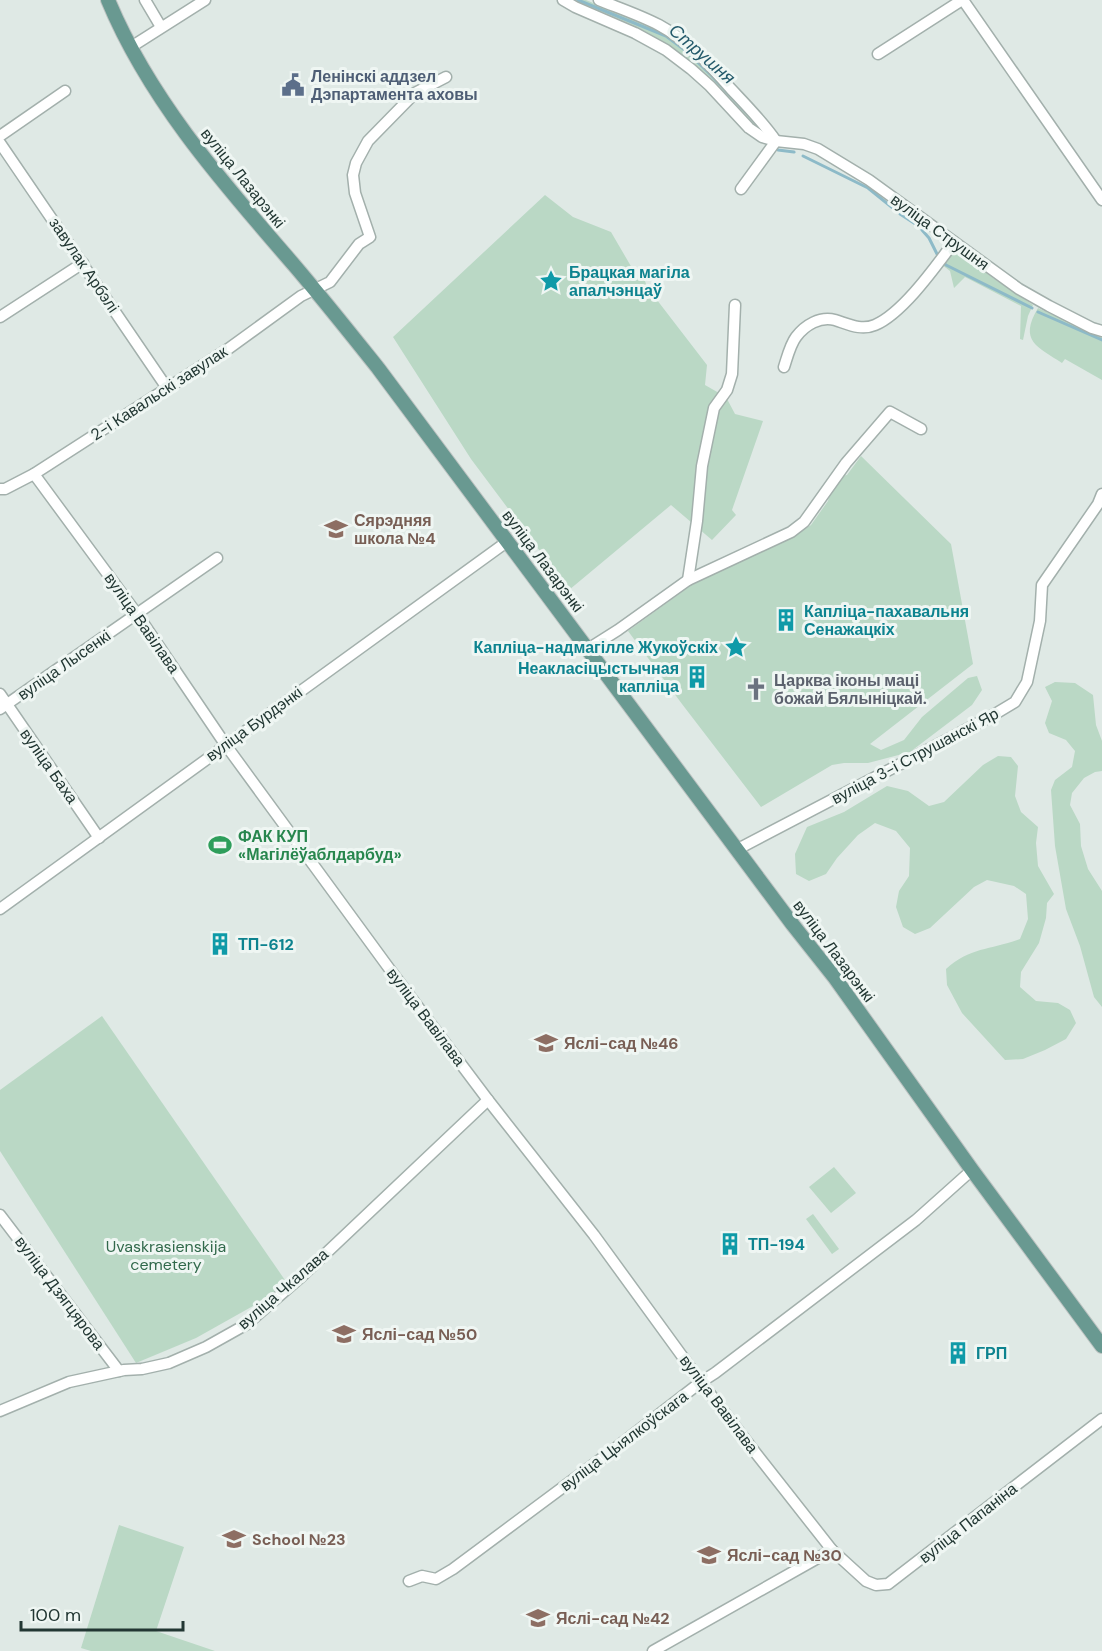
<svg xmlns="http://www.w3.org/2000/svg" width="1102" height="1651" viewBox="0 0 1102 1651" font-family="'DM Sans',sans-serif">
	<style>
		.green { fill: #bad8c5 }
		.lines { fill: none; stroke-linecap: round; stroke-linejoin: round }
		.stream { stroke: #8dbac8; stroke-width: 3 }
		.minor-casing { stroke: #a3b0ac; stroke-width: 13 }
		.major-casing { stroke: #bdc3c2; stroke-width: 16 }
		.minor { stroke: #fff; stroke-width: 10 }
		.major { stroke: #699991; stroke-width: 14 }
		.labels { text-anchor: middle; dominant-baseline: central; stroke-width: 6; stroke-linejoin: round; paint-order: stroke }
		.service-label { font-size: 16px; font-weight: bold; fill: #4e5e75; stroke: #eff6f3; text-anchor: start }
		.street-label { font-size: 16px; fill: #223733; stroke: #eff6f3 }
		.culture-label { font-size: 16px; font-weight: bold; fill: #0d838f; stroke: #eff6f3; text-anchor: start }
		.education-label { font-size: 16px; font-weight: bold; fill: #785e54; stroke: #eff6f3; text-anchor: start }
		.worship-label { font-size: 16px; font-weight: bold; fill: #5b616d; stroke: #eff6f3; text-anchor: start }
		.leisure-label { font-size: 16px; font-weight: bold; fill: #27864d; stroke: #eff6f3; text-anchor: start }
		.park-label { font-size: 16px; fill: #31694b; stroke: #eff6f3 }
		.water-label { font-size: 18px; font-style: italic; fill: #245a6b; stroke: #eff6f3 }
	</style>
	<rect width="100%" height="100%" fill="#dfe9e5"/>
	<!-- green -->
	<g class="green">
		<polygon points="570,0 586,0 663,32 694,55 763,128 762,131 760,132 703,73"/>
		<polygon points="545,195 573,217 611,232 632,268 638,275 644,278 647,287 707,365 705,385 726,397 735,414 763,421 732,510 736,515 712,540 671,505 569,590 471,459 393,337"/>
		<polygon points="953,250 957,250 962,253 993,278 1033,305 1028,316 1023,340 1020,339 1021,306 965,277 954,288 950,271 941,264"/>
		<path d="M1038,308L1089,331L1102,335V380L1065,359L1062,363C1038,347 1018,341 1038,308Z"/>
		<polygon points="861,456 951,544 973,664 870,744 881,750 904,740 922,717 968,678 977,676 982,690 972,705 910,752 868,763 844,763 832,765 761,807 682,704 628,631 690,586 715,573 795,536 811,525 828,501 830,493 842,476 847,475"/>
		<polygon points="1055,682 1075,683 1093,695 1096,725 1102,741 1102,771 1095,772 1084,778 1072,793 1070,805 1080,824 1081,846 1088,869 1102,891 1102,1007 1094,997 1080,946 1066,909 1055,846 1051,790 1055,780 1072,767 1075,751 1066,740 1049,733 1045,723 1052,701 1045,687"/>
		<path d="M998,756L1011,757L1018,766L1015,796L1021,812L1038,827L1036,843L1038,866L1054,894L1047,903L1046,918L1039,943L1021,972L1020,987L1036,1001L1058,1003L1070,1010L1076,1023L1066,1039L1045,1050L1023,1059L1005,1060L962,1013L947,985L946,969C970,947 991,950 1020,939L1028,919L1026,894L1014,886L987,880L974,887L930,928L915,934L903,927L896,907L899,891L909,876L910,848L896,831L875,823L858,835L837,858L826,874L809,881L796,874L795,854L807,827L844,812L887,786L908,791L929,806L944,802L983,765Z"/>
		<polygon points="102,1016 287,1283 253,1306 196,1338 136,1363 0,1151 0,1090"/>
		<polygon points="834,1167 856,1193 831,1213 809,1187"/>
		<polygon points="813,1214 839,1249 832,1254 806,1219"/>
		<polygon points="119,1525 184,1547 156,1631 215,1651 91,1651 81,1648"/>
	</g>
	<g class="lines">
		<!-- stream -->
		<g class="stream">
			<polyline points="578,0 666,36 686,51 711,75 758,125"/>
			<polyline points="778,150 794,152"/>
			<polyline points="803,156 868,188 894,209"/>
			<polyline points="900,214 917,225"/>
			<polyline points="922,230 929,238 938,256"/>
			<polyline points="943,262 946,265 1032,308"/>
			<polyline points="1038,312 1102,340"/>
		</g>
		<!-- minor casing -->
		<g class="minor-casing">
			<g id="minor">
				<polyline points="145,0 161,27"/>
				<polyline points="563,0 575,7 635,33 666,50 691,69 710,86 749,128 762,137 776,141 804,144 818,149 869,180 1019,289 1049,306 1092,328 1102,331"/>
				<path d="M599,0C619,8 640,15 659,25C687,40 710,65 731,89C747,106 763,122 776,141"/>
				<polyline points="963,0 1102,200"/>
				<polyline points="131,47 205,0"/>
				<polyline points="878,54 962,0"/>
				<polyline points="0,136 65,91"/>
				<polyline points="0,143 167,388"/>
				<polyline points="741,189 776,141"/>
				<polyline points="0,317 83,263"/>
				<path d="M784,367C787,358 790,345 796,337C805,325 820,316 835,320C848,324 861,331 875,325C903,313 936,266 954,242"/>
				<polyline points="34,474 137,614 225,744 391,971 488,1100 594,1235 701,1382 751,1447 832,1550 866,1581 876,1585 888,1584 1102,1419"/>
				<polyline points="0,489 5,489 34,474 228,349 301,296 330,282 359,244 370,237 355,193 353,175 356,163 368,141 415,93 446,77"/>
				<polyline points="688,580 697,521 702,466 714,408 727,390 732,374 735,305"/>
				<polyline points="588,649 618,630 688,580 791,532 804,522 846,463 890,412 921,429"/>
				<polyline points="0,694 99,838"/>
				<polyline points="0,709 217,558"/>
				<polyline points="738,849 952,737 995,714 1015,702 1027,682 1040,621 1042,585 1098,504 1102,494"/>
				<polyline points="0,909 508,541"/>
				<polyline points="0,1215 119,1371"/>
				<polyline points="0,1411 69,1382 124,1370 142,1369 169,1363 206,1347 247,1324 302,1276 488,1100"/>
				<polyline points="409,1581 422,1576 436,1579 453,1569 617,1447 701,1382 715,1373 916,1220 972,1170"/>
				<polyline points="653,1651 832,1550"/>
			</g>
		</g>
		<!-- major casing -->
		<g class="major-casing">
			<path id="major" d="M108,0C150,101 224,184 294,265C323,299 350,333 378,368L793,925L835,978L972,1170L1102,1346"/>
		</g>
		<!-- minor -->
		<use href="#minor" class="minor"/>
		<!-- major -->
		<use href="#major" class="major"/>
	</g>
	<!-- icons -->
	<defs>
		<g id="civic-bare" transform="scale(1.8)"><path d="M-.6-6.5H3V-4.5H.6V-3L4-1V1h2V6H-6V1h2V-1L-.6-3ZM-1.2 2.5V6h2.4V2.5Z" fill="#5c6f8a" stroke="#eff6f3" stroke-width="2.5" paint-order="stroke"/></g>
		<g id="sight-bare" transform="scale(1.8)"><path d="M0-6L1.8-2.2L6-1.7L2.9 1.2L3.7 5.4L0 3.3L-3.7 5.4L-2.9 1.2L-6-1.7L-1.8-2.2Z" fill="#0f9aa8" stroke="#eff6f3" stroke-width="2.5" paint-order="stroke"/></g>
		<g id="school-bare" transform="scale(1.8)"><path d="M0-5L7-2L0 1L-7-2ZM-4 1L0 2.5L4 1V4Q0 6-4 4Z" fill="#8d6e63" stroke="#eff6f3" stroke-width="2.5" paint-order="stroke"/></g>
		<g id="building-bare" transform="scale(1.8)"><path d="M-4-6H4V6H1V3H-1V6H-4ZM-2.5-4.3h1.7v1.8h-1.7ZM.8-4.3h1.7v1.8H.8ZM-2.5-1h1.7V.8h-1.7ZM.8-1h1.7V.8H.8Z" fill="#0f9aa8" stroke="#eff6f3" stroke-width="2.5" paint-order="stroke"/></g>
		<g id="church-bare" transform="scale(1.8)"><path d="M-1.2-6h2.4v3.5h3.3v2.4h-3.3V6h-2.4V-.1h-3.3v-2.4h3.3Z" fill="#6b7280" stroke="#eff6f3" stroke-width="2.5" paint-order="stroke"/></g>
		<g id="stadium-bare" transform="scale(1.8)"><path d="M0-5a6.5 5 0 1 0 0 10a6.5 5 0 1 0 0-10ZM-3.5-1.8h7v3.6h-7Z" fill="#2e9e5b" stroke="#eff6f3" stroke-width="2.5" paint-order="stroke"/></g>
	</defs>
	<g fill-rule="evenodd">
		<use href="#civic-bare" x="293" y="85"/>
		<use href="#sight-bare" x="551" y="281"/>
		<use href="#school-bare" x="336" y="529"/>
		<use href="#building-bare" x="786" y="620"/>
		<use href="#sight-bare" x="736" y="647"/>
		<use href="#building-bare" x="697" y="677"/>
		<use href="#church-bare" x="756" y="689"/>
		<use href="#stadium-bare" x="220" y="845"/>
		<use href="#building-bare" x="220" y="944"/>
		<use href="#school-bare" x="546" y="1043"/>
		<use href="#building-bare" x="730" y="1244"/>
		<use href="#school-bare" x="344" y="1334"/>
		<use href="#building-bare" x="958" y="1353"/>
		<use href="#school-bare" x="234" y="1539"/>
		<use href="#school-bare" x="709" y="1555"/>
		<use href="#school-bare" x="538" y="1618"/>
	</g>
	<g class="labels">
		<!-- service labels -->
		<g class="service-label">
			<text x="311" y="76">Ленінскі аддзел<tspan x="311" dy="18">Дэпартамента аховы</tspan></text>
		</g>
		<!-- street labels -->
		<g class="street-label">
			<text transform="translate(243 178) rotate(51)">вуліца Лазарэнкі</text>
			<text transform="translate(940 232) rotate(36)">вуліца Струшня</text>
			<text transform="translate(84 265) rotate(56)">завулак Арбэлі</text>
			<text transform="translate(159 393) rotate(-33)">2-і Кавальскі завулак</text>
			<text transform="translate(543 561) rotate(53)">вуліца Лазарэнкі</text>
			<text transform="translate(142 623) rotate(55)">вуліца Вавілава</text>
			<text transform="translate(64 665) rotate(-35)">вуліца Лысенкі</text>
			<text transform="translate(254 724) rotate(-36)">вуліца Бурдэнкі</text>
			<text transform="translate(915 756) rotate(-28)">вуліца 3-і Струшанскі Яр</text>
			<text transform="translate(49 766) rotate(55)">вуліца Баха</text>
			<text transform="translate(834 951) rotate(53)">вуліца Лазарэнкі</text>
			<text transform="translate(426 1017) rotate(53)">вуліца Вавілава</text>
			<text transform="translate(283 1289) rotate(-41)">вуліца Чкалава</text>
			<text transform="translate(60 1293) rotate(53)">вуліца Дзягцярова</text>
			<text transform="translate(719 1404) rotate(53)">вуліца Вавілава</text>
			<text transform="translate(624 1441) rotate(-37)">вуліца Цыялкоўскага</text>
			<text transform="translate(968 1523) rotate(-38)">вуліца Папаніна</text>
		</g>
		<!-- culture labels -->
		<g class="culture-label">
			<text x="569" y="272">Брацкая магіла<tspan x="569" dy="18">апалчэнцаў</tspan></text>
			<text x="804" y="611">Капліца-пахавальня<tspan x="804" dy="18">Сенажацкіх</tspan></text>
			<text x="718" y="647" text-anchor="end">Капліца-надмагілле Жукоўскіх</text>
			<text x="679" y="668" text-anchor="end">Неакласіцыстычная<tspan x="679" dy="18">капліца</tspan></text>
			<text x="238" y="944">ТП-612</text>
			<text x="748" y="1244">ТП-194</text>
			<text x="976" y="1353">ГРП</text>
		</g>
		<!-- education labels -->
		<g class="education-label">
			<text x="354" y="520">Сярэдняя<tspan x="354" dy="18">школа №4</tspan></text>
			<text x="564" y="1043">Яслі-сад №46</text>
			<text x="362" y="1334">Яслі-сад №50</text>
			<text x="252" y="1539">School №23</text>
			<text x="727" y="1555">Яслі-сад №30</text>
			<text x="556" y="1618">Яслі-сад №42</text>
		</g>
		<!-- worship labels -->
		<g class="worship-label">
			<text x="774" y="680">Царква іконы маці<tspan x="774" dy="18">божай Бялыніцкай.</tspan></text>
		</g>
		<!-- leisure labels -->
		<g class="leisure-label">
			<text x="238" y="836">ФАК КУП<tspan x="238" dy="18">«Магілёўаблдарбуд»</tspan></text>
		</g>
		<!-- park labels -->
		<g class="park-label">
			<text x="166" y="1246">Uvaskrasienskija<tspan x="166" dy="18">cemetery</tspan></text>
		</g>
		<!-- water labels -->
		<g class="water-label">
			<text transform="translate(702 54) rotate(41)">Струшня</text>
		</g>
	</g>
	<!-- scale -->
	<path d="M21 1621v9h162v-9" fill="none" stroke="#223733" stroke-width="3"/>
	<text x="30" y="1621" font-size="18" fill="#223733" stroke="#eff6f3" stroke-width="4.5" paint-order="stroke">100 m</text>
</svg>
